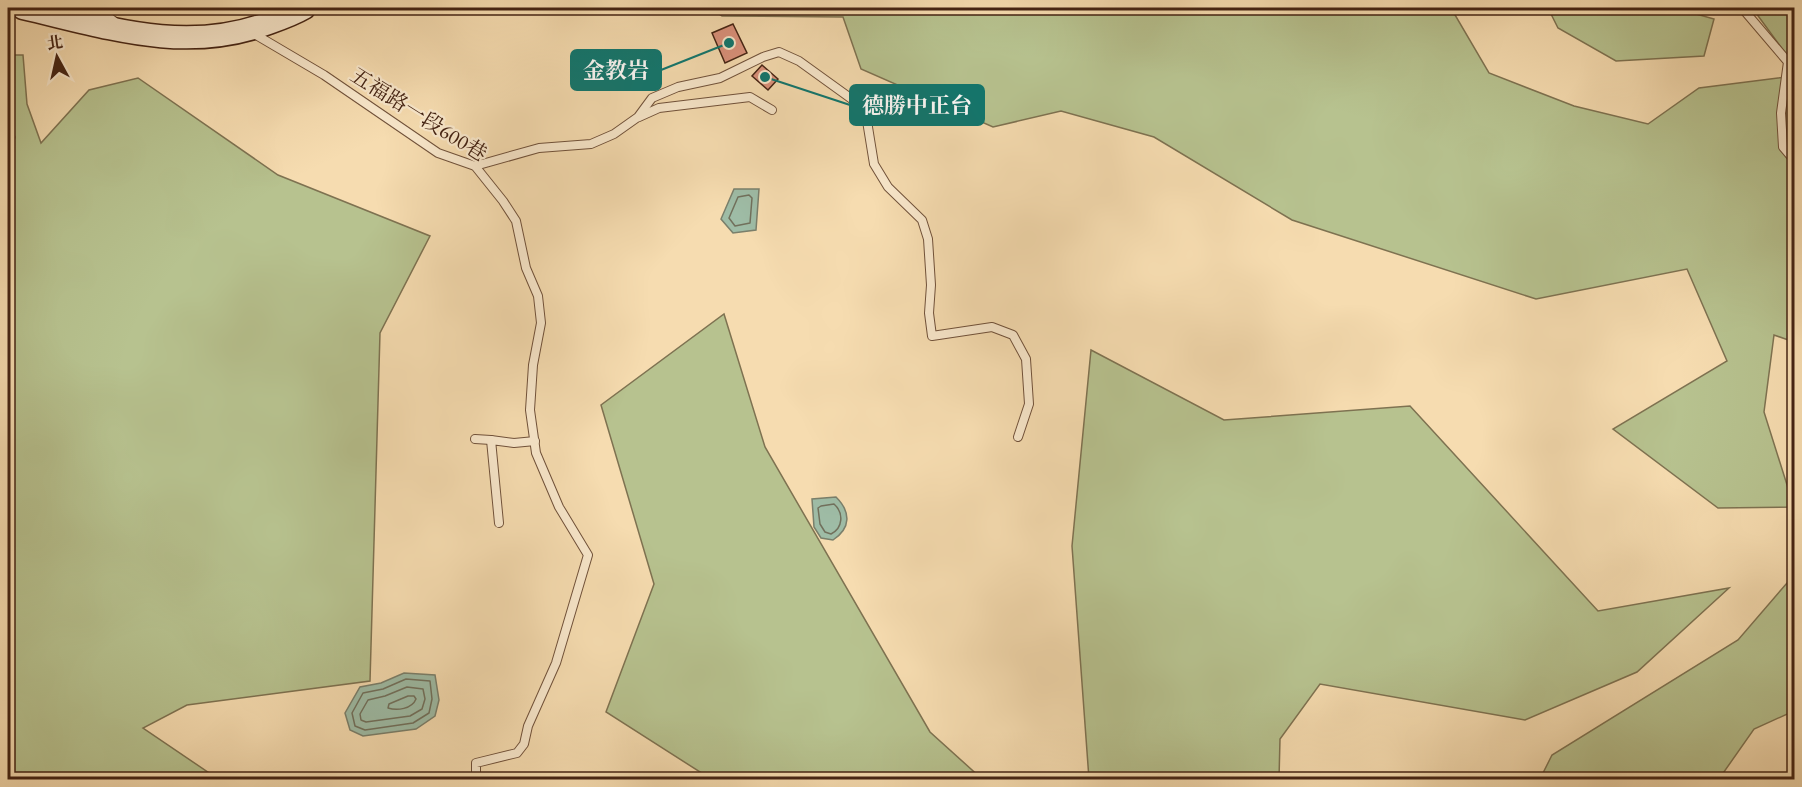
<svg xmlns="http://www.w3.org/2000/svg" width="1802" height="787" viewBox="0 0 1802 787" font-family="'EB Garamond','Noto Serif TC',serif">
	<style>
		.green { fill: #b7c28f; stroke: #7e7251; stroke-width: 1.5 }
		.water { fill: #9ebca6; stroke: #7a7f6b; stroke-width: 1.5 }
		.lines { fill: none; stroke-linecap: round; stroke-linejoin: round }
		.shore { stroke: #71705c; stroke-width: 1.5 }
		.building { fill: #db917b; stroke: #442313; stroke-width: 1.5 }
		.lane-casing { stroke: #70513a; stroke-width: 10 }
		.secondary-casing { stroke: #442313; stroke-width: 25 }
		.lane { stroke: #f9e8cc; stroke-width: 8 }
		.secondary { stroke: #f9e8cc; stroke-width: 22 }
		.labels { text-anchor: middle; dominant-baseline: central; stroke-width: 4.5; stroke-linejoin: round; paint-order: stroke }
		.street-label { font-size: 21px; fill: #442313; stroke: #f9e8cc }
		.leader { fill: none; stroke: #0f766e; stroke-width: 2 }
		.callout-dot { fill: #0f766e; stroke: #f9e8cc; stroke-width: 2 }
		.callout { fill: #0f766e; stroke: #0f766e; stroke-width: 2 }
		.callout-label { font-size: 22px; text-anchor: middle; font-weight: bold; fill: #fff }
	</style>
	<rect width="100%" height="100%" fill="#f6dcb0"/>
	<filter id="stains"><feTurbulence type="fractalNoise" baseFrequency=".00333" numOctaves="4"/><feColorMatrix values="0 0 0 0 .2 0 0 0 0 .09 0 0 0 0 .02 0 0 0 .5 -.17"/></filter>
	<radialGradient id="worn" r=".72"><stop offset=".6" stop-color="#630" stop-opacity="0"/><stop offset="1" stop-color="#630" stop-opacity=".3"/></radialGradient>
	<!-- green -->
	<g class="green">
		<polygon points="710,8 1352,8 1364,14 1390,8 1451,8 1489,73 1574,106 1648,124 1699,88 1794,76 1794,342 1774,335 1764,412 1794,507 1718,508 1613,429 1727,361 1687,269 1536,299 1292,220 1154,137 1061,111 993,127 861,69 843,17 722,16"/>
		<polygon points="1548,8 1675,8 1714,19 1704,56 1616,61 1558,28"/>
		<polygon points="1751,8 1794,8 1794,65 1756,13"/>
		<polygon points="8,55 23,55 27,104 41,143 89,90 138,78 278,175 430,236 380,333 370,681 187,705 143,728 218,779 8,779 8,160 15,137 8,122"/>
		<polygon points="724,314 765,447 930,732 982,779 711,779 606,712 654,584 601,405"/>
		<polygon points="1091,350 1224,420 1410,406 1598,611 1729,588 1637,672 1525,720 1320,684 1280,739 1279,779 1089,779 1072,546"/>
		<polygon points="1794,578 1794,711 1754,729 1719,779 1540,779 1552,755 1738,640 1787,583"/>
	</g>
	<!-- water -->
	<g class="water">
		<polygon points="734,189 759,189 756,230 733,233 721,219"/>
		<path d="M836,497C851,512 851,528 833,540L821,538L814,527L812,499Z"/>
		<polygon points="404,673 435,675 439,700 435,716 416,729 363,736 350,730 345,713 360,687 381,683"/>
	</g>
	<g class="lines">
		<!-- shore -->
		<g class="shore">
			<polygon points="749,195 752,198 750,223 735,226 729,218 738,197"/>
			<path d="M834,504C844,513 843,528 831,534L825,532L820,524L818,508L821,506Z"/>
			<polygon points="406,679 430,681 432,699 429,713 413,723 365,730 355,726 352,713 363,693 383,689"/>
			<polygon points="407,687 423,689 425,699 422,709 410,716 366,722 361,720 360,714 368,700 385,696"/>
			<path d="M408,696H414L416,699C412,709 397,711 388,708L389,704Z"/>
		</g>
	</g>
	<!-- building -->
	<g class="building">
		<polygon points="733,24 747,53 725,63 712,33"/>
		<polygon points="762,65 778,79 768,90 752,76"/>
	</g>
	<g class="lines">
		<!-- lane casing -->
		<g class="lane-casing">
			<g id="lane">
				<polyline points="97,8 115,22"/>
				<polyline points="1742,8 1788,62 1781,113 1783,147 1794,160"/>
				<polyline points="251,32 324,75 438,153 475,166 503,201 516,221 526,268 538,296 541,323 533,365 530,410 536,453 559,507 588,555 556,663 528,726 524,744 517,753 476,763 476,780"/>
				<polyline points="639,117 659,108 750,97 772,110"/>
				<polyline points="475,166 539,148 591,144 614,134 638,117 652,98 678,87 720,78 763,57 779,52 799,61 860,105 867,121 874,164 888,187 922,220 928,239 931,285 929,313 932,336 992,327 1013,335 1026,359 1029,404 1018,437"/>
				<polyline points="475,439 491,440"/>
				<polyline points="499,523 491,440 514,443 535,441"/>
			</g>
		</g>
		<!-- secondary casing -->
		<g class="secondary-casing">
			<path id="secondary" d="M23,8C106,27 183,54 266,24C280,19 292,15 304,8"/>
		</g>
		<!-- lane -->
		<use href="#lane" class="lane"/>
		<!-- secondary -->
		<use href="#secondary" class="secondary"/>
	</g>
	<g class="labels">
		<!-- street labels -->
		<g class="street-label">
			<text transform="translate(419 114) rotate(32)">五福路一段600巷</text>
		</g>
	</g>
	<!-- callouts -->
	<path class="leader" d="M729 43L661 70M765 77L850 105"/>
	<g class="callout-dot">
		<circle cx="729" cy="43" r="6"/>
		<circle cx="765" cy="77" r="6"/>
	</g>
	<g class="callout">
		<rect x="571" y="50" width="90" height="40" rx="6"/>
		<rect x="850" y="85" width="134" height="40" rx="6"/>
	</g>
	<g class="callout-label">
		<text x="616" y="78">金教岩</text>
		<text x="917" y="113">德勝中正台</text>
	</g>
	<!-- margin -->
	<rect width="1802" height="787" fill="none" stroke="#f6dcb0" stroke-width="30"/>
	<rect x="9" y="9" width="1784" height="769" fill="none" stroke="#442313" stroke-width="3"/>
	<rect x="15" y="15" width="1772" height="757" fill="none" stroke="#442313" stroke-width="1.5"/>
	<!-- north arrow -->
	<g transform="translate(57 57) rotate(352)" stroke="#f9e8cc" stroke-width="4.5" paint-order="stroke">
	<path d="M0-4.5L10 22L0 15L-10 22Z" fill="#442313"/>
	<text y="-9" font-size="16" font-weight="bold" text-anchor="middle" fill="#442313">北</text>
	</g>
	<rect width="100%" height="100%" filter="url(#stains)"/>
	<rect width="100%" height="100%" fill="url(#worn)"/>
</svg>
